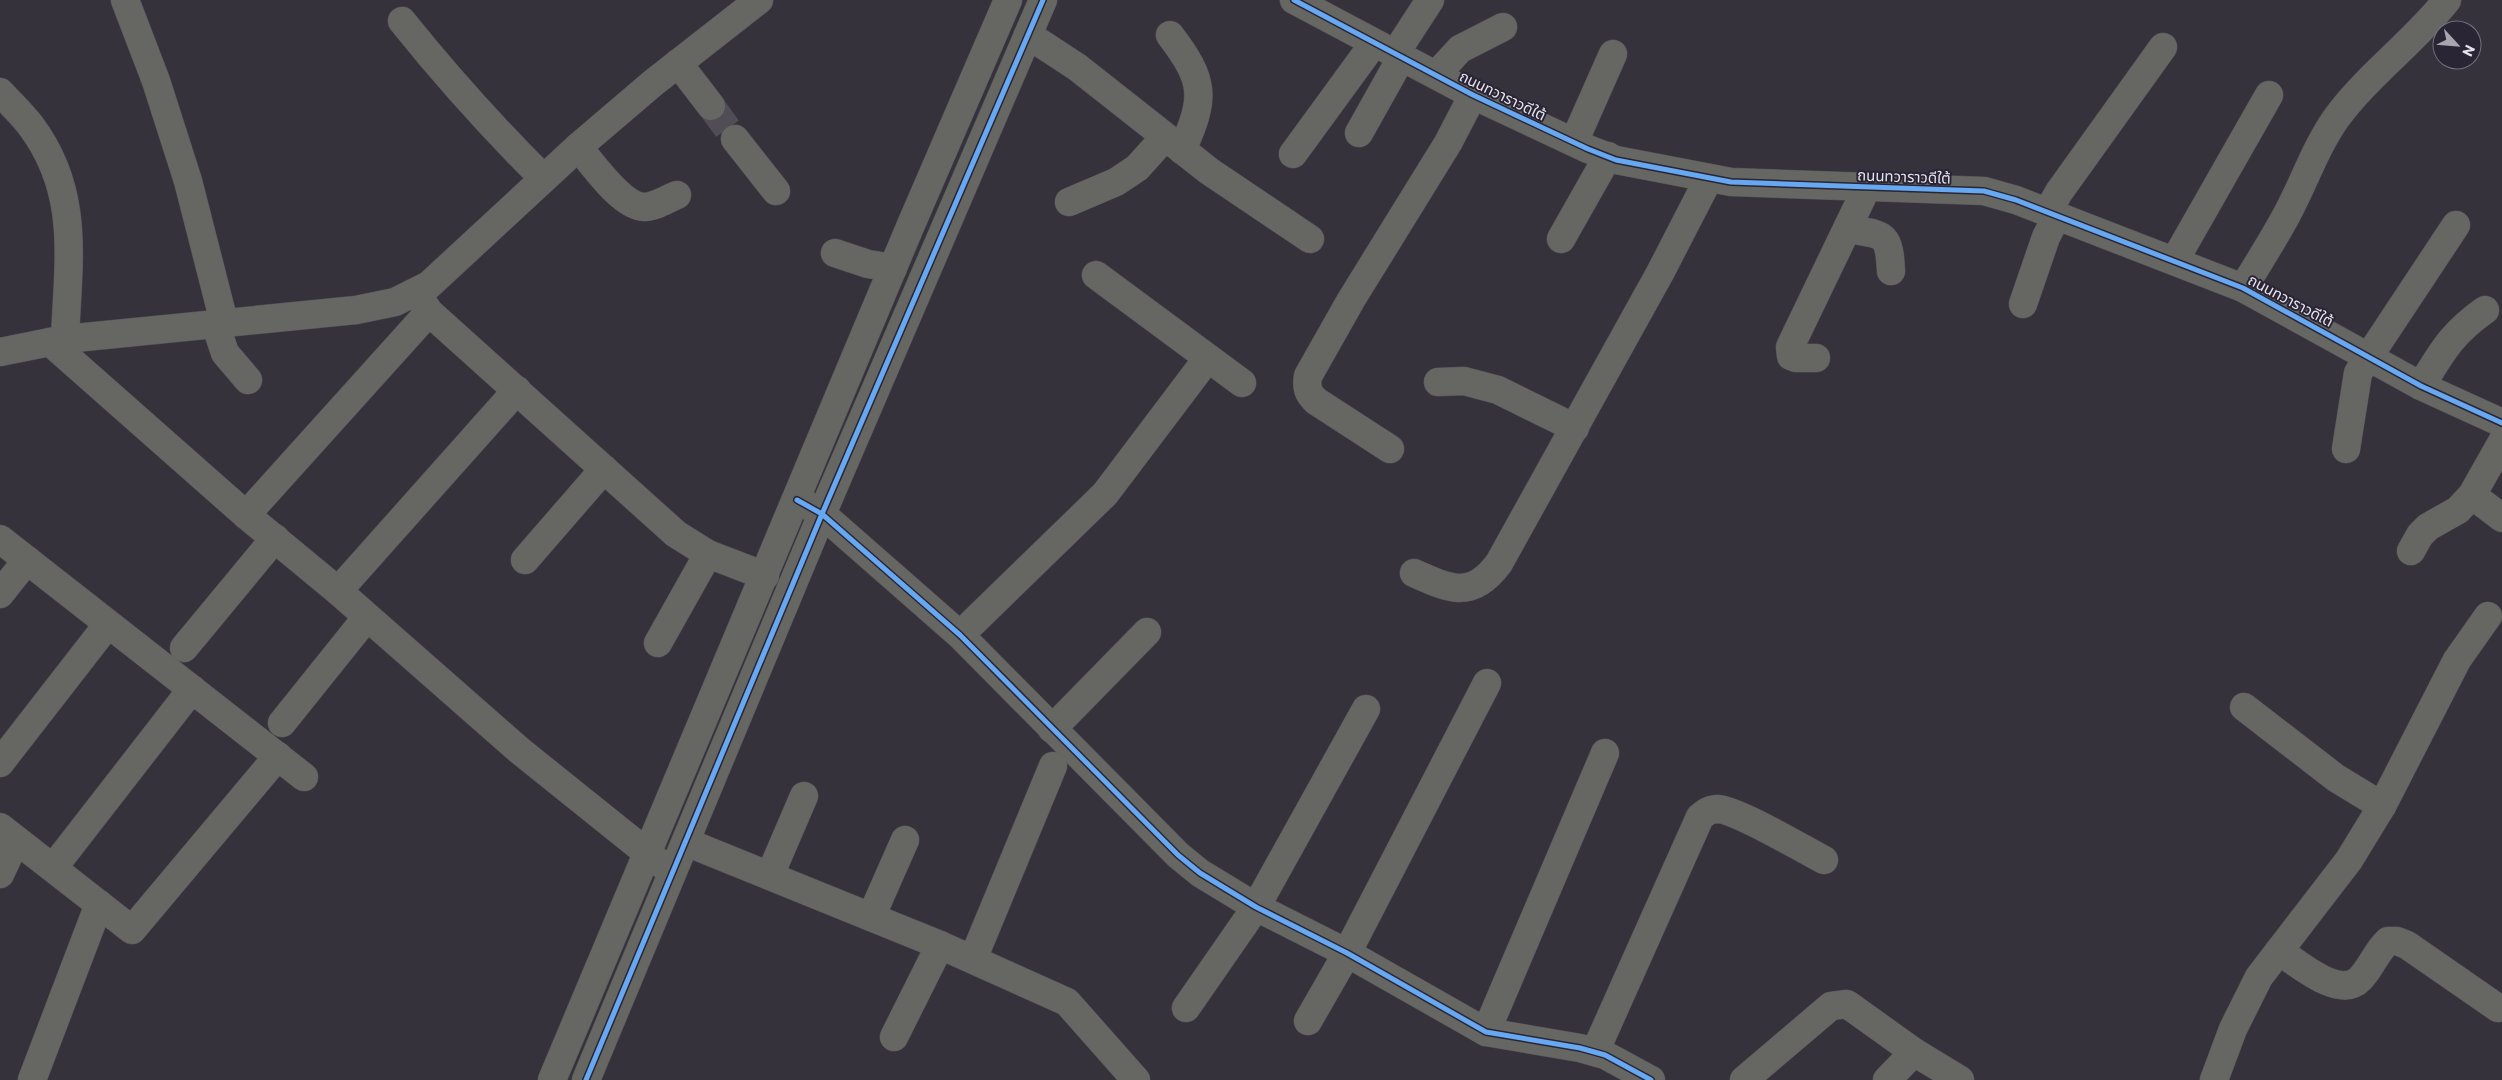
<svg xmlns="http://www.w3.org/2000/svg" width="2502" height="1080" viewBox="0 0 2502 1080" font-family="Commissioner,'Noto Sans Thai',sans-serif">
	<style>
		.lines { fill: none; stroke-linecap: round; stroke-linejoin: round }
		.minor-tunnel { stroke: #504d57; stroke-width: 28; stroke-dasharray: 28 14; stroke-linecap: butt }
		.minor-casing { stroke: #524f58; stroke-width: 29 }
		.minor { stroke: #666762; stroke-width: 28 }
		.cycleway-casing { stroke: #2a2535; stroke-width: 8 }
		.cycleway { stroke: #66a8f1; stroke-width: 5 }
		.labels { text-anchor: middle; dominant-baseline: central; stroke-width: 4; stroke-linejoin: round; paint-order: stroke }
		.street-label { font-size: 15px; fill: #e6e3ee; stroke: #2a2535 }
	</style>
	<rect width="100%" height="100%" fill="#35323c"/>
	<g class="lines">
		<!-- minor-tunnel -->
		<polyline class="minor-tunnel" points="711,106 735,139"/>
		<!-- minor casing -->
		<g class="minor-casing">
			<g id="minor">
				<polyline points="125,0 156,81 188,181 224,322"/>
				<polyline points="1294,0 1473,95 1588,149 1616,160 1731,182 1984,191 2016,200 2243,288 2421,386 2502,423"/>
				<path d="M402,21C446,76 493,128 543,178"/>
				<polyline points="1028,35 1077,67 1209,171 1310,239"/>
				<path d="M1170,35C1205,81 1206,97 1182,150"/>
				<polyline points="1395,54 1430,0"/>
				<polyline points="678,63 711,106"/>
				<polyline points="1436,75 1460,49 1503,27"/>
				<path d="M0,92C10,103 22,114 31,126C81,193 68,261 65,339"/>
				<polyline points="1359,133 1401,58"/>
				<polyline points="735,139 776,191"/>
				<polyline points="1574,142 1613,54"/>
				<path d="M578,147C593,164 621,206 644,207C655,207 667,199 677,195"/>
				<polyline points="1293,154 1374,43"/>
				<polyline points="1069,202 1116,182 1137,168 1165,137"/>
				<polyline points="2047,213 2059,192 2163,47"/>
				<path d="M1847,229C1883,235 1889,231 1891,271"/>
				<polyline points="1561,239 1608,156"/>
				<polyline points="835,253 868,264 893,268"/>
				<polyline points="2175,260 2269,95"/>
				<polyline points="1096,275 1242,383"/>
				<path d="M2243,288C2258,264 2273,240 2286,216C2304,183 2315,148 2337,117C2369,74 2414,42 2447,0"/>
				<polyline points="417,293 429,312 676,534 708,554 765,576"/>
				<polyline points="2023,304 2046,237 2057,216"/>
				<polyline points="215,323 225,353 248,380"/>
				<polyline points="50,342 246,515 338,591 519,750 661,864"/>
				<polyline points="0,352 65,339 356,310 395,302 429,285 578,147 653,83 759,0"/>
				<polyline points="1816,358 1796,358 1791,356 1790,347 1867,187"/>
				<polyline points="1438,382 1464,381 1498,390 1575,428"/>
				<path d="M2421,386C2442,352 2451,334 2485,310"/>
				<path d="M1390,449L1316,401C1308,393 1306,388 1308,376L1351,300L1448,143L1473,95"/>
				<polyline points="2346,449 2358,373 2456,225"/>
				<polyline points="2472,495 2502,518"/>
				<polyline points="807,505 822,514 960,635 1178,855 1200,873 1256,907 1347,953 1486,1032 1580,1048 1605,1055 1651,1080"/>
				<polyline points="246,515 429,312"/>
				<polyline points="0,539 304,777"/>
				<polyline points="2411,551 2420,535 2428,527 2458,510 2472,495 2502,442"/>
				<polyline points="525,560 604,469"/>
				<path d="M1414,573C1450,589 1472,600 1499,563L1660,273L1709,178"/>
				<polyline points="338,591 517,390"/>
				<polyline points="0,594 27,560"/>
				<polyline points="960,635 1105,494 1207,359"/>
				<polyline points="658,643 708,554"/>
				<polyline points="184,648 275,538"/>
				<polyline points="2244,707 2336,778 2382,806"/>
				<polyline points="282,723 367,617"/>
				<polyline points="1052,729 1147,632"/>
				<polyline points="0,763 108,624"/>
				<polyline points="0,827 132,930 278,756"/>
				<polyline points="686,842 940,945 1067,1002 1136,1080"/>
				<polyline points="53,868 192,689"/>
				<polyline points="0,874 16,840"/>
				<polyline points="770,875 804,796"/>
				<polyline points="871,917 905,840"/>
				<path d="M2279,951C2298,963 2339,1000 2360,979C2371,968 2376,952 2388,941H2397L2407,945L2498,1008"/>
				<polyline points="973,959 1053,766"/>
				<polyline points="1186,1008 1256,907 1366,709"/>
				<polyline points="1308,1021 1347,953 1487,683"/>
				<polyline points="1486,1032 1605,753"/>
				<polyline points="894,1037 940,945"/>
				<path d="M1595,1052L1700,817C1706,812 1710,809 1718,809C1737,810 1803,849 1824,860"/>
				<polyline points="32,1080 99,904"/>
				<polyline points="552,1080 910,227 1008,0"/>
				<polyline points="586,1080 822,514 1043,0"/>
				<polyline points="1744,1080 1831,1006 1847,1004 1914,1052 1960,1080"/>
				<polyline points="1887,1080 1914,1052"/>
				<polyline points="2214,1080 2233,1029 2259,977 2349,860 2382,806 2457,660 2488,616"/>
			</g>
		</g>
		<!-- minor -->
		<use href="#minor" class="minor"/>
		<!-- cycleway casing -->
		<g class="cycleway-casing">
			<g id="cycleway">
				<polyline points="1294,0 1473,95 1588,149 1616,160 1731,182 1984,191 2016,200 2243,288 2421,386 2502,423"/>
				<polyline points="797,500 822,514 960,635 1178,855 1200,873 1256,907 1347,953 1486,1032 1580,1048 1605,1055 1651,1080"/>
				<polyline points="586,1080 822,514 1043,0"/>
			</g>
		</g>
		<!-- cycleway -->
		<use href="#cycleway" class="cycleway"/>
	</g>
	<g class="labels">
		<!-- street labels -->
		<g class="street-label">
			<text transform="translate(1503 95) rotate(26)">ถนนทวาราวดีใต้</text>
			<text transform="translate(1904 176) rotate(2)">ถนนทวาราวดีใต้</text>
			<text transform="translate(2291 300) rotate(28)">ถนนทวาราวดีใต้</text>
		</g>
	</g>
	<!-- north arrow -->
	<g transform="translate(2457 45) rotate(116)"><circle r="24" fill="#2a2535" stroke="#75717f"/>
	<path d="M0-4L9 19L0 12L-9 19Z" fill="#a8a5b0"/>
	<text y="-8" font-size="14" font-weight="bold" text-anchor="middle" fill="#e6e3ee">N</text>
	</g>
</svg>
